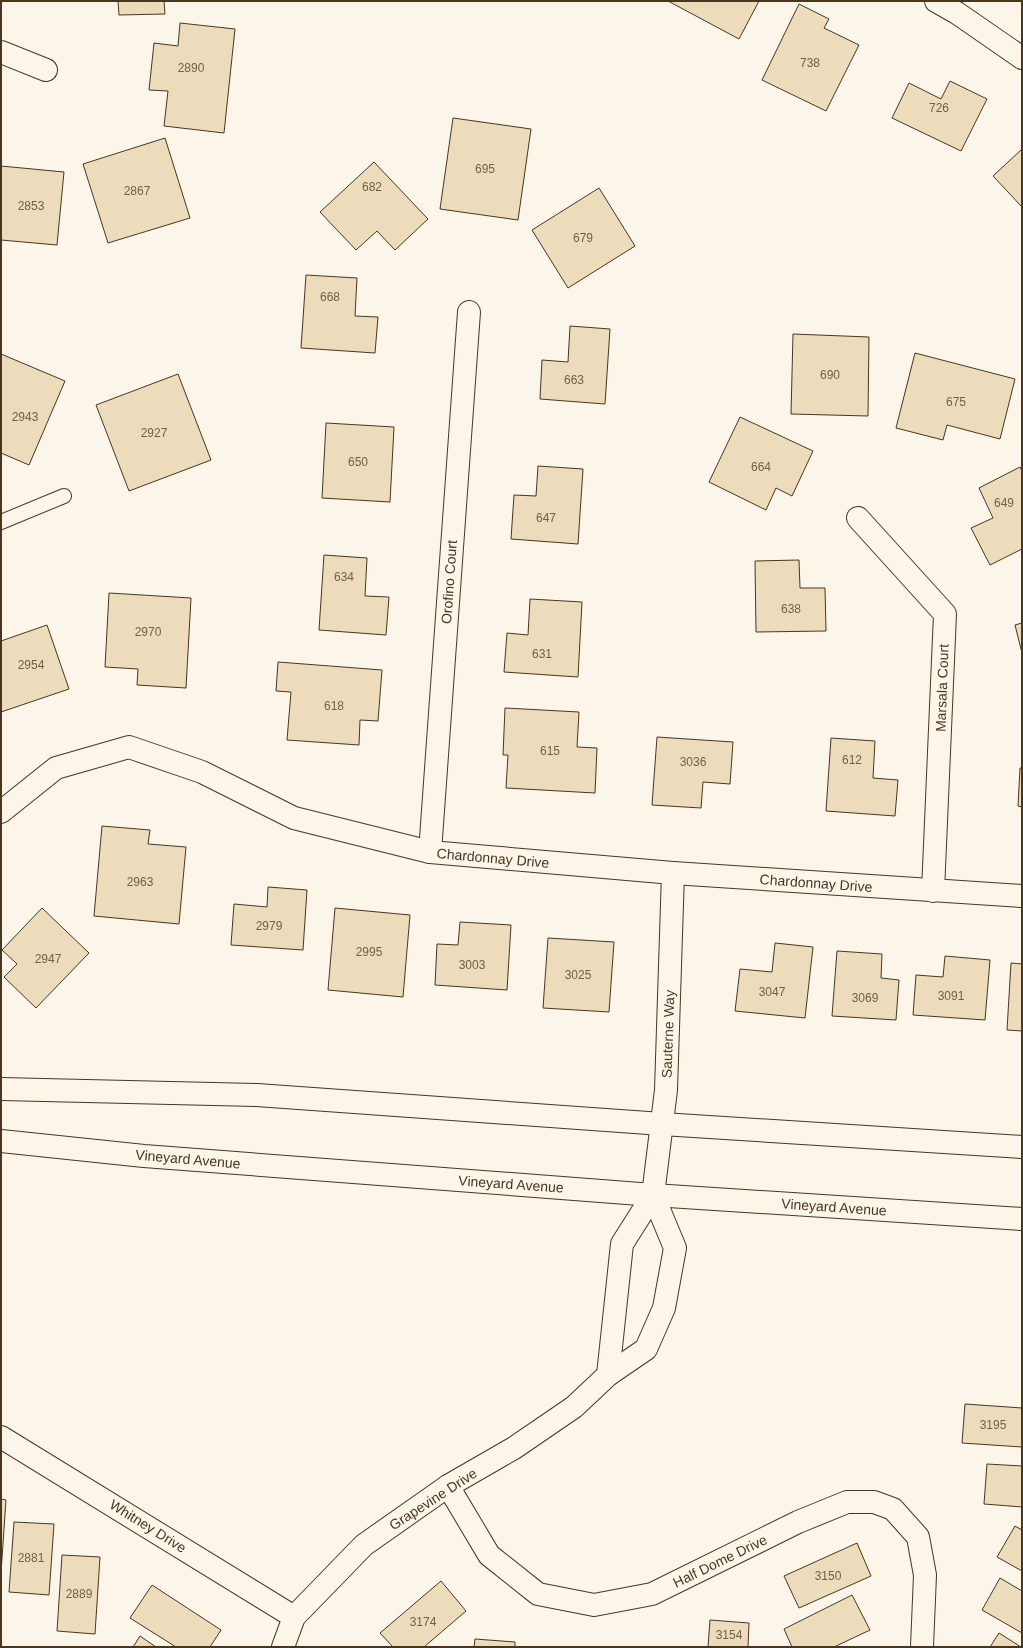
<svg xmlns="http://www.w3.org/2000/svg" width="1023" height="1648" viewBox="0 0 1023 1648" font-family="Arial,sans-serif">
	<style>
		.building { fill: #ecdcbc; stroke: #4a3520 }
		.lines { fill: none; stroke-linecap: round; stroke-linejoin: round }
		.lane-casing { stroke: #4a3520; stroke-width: 16 }
		.street-casing { stroke: #4a3520; stroke-width: 24 }
		.secondary-casing { stroke: #4a3520; stroke-width: 24 }
		.lane { stroke: #fbf6e9; stroke-width: 14 }
		.street { stroke: #fbf6e9; stroke-width: 22 }
		.secondary { stroke: #fbf6e9; stroke-width: 22 }
		.labels { text-anchor: middle; dominant-baseline: central; stroke-width: 3; stroke-linejoin: round; paint-order: stroke }
		.number-label { font-size: 12px; fill: #725f47 }
		.street-label { font-size: 14px; fill: #4a3520; stroke: #fbf6e9 }
	</style>
	<rect width="100%" height="100%" fill="#fbf6e9"/>
	<!-- building -->
	<g class="building">
		<polygon points="118,1 164,1 165,14 119,15"/>
		<polygon points="668,1 759,1 739,39"/>
		<polygon points="799,4 829,19 824,28 859,45 826,111 762,80"/>
		<polygon points="180,23 235,29 224,133 164,126 168,91 149,90 154,43 178,46"/>
		<polygon points="950,81 987,99 961,151 892,118 909,83 941,99"/>
		<polygon points="453,118 531,129 518,220 440,209"/>
		<polygon points="165,138 190,218 108,243 83,164"/>
		<polygon points="1022,149 1022,207 993,176"/>
		<polygon points="374,162 428,219 395,250 377,231 356,250 320,212"/>
		<polygon points="1,166 64,172 57,245 1,240"/>
		<polygon points="599,188 635,246 568,288 532,230"/>
		<polygon points="306,275 357,278 355,316 378,317 375,353 301,348"/>
		<polygon points="570,326 610,329 605,404 540,399 542,360 568,362"/>
		<polygon points="793,334 869,337 868,416 791,414"/>
		<polygon points="915,353 1015,379 1000,439 947,425 943,440 896,428"/>
		<polygon points="1,354 65,381 29,465 1,453"/>
		<polygon points="178,374 211,460 129,491 96,405"/>
		<polygon points="740,417 813,451 792,496 776,488 766,510 709,482"/>
		<polygon points="326,423 394,427 390,502 322,498"/>
		<polygon points="538,466 583,469 578,544 511,539 514,495 536,496"/>
		<polygon points="1020,467 1022,471 1022,549 990,565 971,528 993,518 979,488"/>
		<polygon points="324,555 367,558 365,596 389,597 386,635 319,630"/>
		<polygon points="799,560 800,588 825,588 826,631 756,632 755,561"/>
		<polygon points="109,593 191,598 186,688 137,685 138,669 105,667"/>
		<polygon points="530,599 582,602 578,677 504,672 507,633 528,635"/>
		<polygon points="1022,623 1022,653 1015,625"/>
		<polygon points="47,625 69,689 1,712 1,641"/>
		<polygon points="278,662 382,670 378,721 360,720 359,745 287,740 291,692 276,691"/>
		<polygon points="505,708 579,712 577,747 597,748 595,793 506,788 508,755 503,755"/>
		<polygon points="657,737 733,742 730,784 703,782 701,808 652,805"/>
		<polygon points="831,738 875,741 873,778 898,780 895,816 826,811"/>
		<polygon points="1020,768 1022,768 1022,807 1018,806"/>
		<polygon points="102,826 150,830 148,844 186,847 179,924 94,916"/>
		<polygon points="268,887 307,890 303,950 231,945 234,904 267,907"/>
		<polygon points="42,908 89,953 36,1008 4,977 17,964 2,950"/>
		<polygon points="335,908 410,915 403,997 328,990"/>
		<polygon points="460,922 511,925 507,990 435,985 437,944 458,945"/>
		<polygon points="548,938 614,942 609,1012 543,1008"/>
		<polygon points="775,943 813,947 805,1018 735,1011 740,969 772,972"/>
		<polygon points="837,951 882,954 881,978 899,980 896,1020 832,1016"/>
		<polygon points="945,956 990,960 985,1020 913,1015 916,975 943,977"/>
		<polygon points="1011,963 1022,964 1022,1031 1007,1030"/>
		<polygon points="965,1404 1022,1408 1022,1447 962,1443"/>
		<polygon points="987,1464 1022,1466 1022,1507 984,1504"/>
		<polygon points="1,1499 6,1500 1,1573"/>
		<polygon points="14,1522 54,1524 49,1595 9,1592"/>
		<polygon points="1015,1526 1022,1530 1022,1571 997,1557"/>
		<polygon points="857,1543 871,1576 799,1608 784,1576"/>
		<polygon points="62,1555 100,1557 95,1634 57,1631"/>
		<polygon points="1000,1578 1022,1591 1022,1633 982,1610"/>
		<polygon points="441,1581 466,1611 424,1647 393,1647 380,1633"/>
		<polygon points="152,1585 221,1630 210,1647 176,1647 130,1618"/>
		<polygon points="852,1595 870,1630 834,1647 792,1647 784,1629"/>
		<polygon points="710,1620 749,1623 748,1647 708,1647"/>
		<polygon points="999,1633 1021,1647 990,1647"/>
		<polygon points="140,1636 156,1647 133,1647"/>
		<polygon points="475,1639 515,1642 515,1647 474,1647"/>
	</g>
	<g class="lines">
		<!-- lane casing -->
		<g class="lane-casing">
			<polyline id="lane" points="1,522 64,496"/>
		</g>
		<!-- street casing -->
		<g class="street-casing">
			<g id="street">
				<polyline points="936,1 957,13 1022,58"/>
				<polyline points="1,52 46,70"/>
				<polyline points="858,518 945,614 933,891"/>
				<polyline points="1,812 56,768 129,747 202,772 294,818 430,852 673,873 1022,896"/>
				<polyline points="430,852 469,312"/>
				<polyline points="608,1375 622,1244 653,1195 666,1090 673,873"/>
				<polyline points="1,1437 294,1617"/>
				<polyline points="448,1486 489,1555 538,1594 594,1605 652,1594 798,1522 847,1502 874,1502 893,1509 918,1537 925,1575 922,1647"/>
				<polyline points="283,1647 294,1617 364,1545 448,1486 514,1448 574,1407 608,1375 646,1349 664,1308 675,1248 653,1195"/>
			</g>
		</g>
		<!-- secondary casing -->
		<g class="secondary-casing">
			<g id="secondary">
				<polyline points="1,1089 257,1095 662,1124 1022,1147"/>
				<polyline points="1,1141 144,1156 653,1195 1022,1219"/>
			</g>
		</g>
		<!-- lane -->
		<use href="#lane" class="lane"/>
		<!-- street -->
		<use href="#street" class="street"/>
		<!-- secondary -->
		<use href="#secondary" class="secondary"/>
	</g>
	<g class="labels">
		<!-- number labels -->
		<g class="number-label">
			<text x="810" y="63">738</text>
			<text x="191" y="68">2890</text>
			<text x="939" y="108">726</text>
			<text x="485" y="169">695</text>
			<text x="372" y="187">682</text>
			<text x="137" y="191">2867</text>
			<text x="31" y="206">2853</text>
			<text x="583" y="238">679</text>
			<text x="330" y="297">668</text>
			<text x="830" y="375">690</text>
			<text x="574" y="380">663</text>
			<text x="956" y="402">675</text>
			<text x="25" y="417">2943</text>
			<text x="154" y="433">2927</text>
			<text x="358" y="462">650</text>
			<text x="761" y="467">664</text>
			<text x="1004" y="503">649</text>
			<text x="546" y="518">647</text>
			<text x="344" y="577">634</text>
			<text x="791" y="609">638</text>
			<text x="148" y="632">2970</text>
			<text x="542" y="654">631</text>
			<text x="31" y="665">2954</text>
			<text x="334" y="706">618</text>
			<text x="550" y="751">615</text>
			<text x="852" y="760">612</text>
			<text x="693" y="762">3036</text>
			<text x="140" y="882">2963</text>
			<text x="269" y="926">2979</text>
			<text x="369" y="952">2995</text>
			<text x="48" y="959">2947</text>
			<text x="472" y="965">3003</text>
			<text x="578" y="975">3025</text>
			<text x="772" y="992">3047</text>
			<text x="951" y="996">3091</text>
			<text x="865" y="998">3069</text>
			<text x="993" y="1425">3195</text>
			<text x="31" y="1558">2881</text>
			<text x="828" y="1576">3150</text>
			<text x="79" y="1594">2889</text>
			<text x="423" y="1622">3174</text>
			<text x="729" y="1635">3154</text>
		</g>
		<!-- street labels -->
		<g class="street-label">
			<text transform="translate(449 582) rotate(-86)">Orofino Court</text>
			<text transform="translate(942 688) rotate(-88)">Marsala Court</text>
			<text transform="translate(493 858) rotate(5)">Chardonnay Drive</text>
			<text transform="translate(816 883) rotate(4)">Chardonnay Drive</text>
			<text transform="translate(668 1034) rotate(-88)">Sauterne Way</text>
			<text transform="translate(188 1159) rotate(5)">Vineyard Avenue</text>
			<text transform="translate(511 1184) rotate(4)">Vineyard Avenue</text>
			<text transform="translate(834 1207) rotate(4)">Vineyard Avenue</text>
			<text transform="translate(433 1499) rotate(-33)">Grapevine Drive</text>
			<text transform="translate(148 1526) rotate(32)">Whitney Drive</text>
			<text transform="translate(720 1561) rotate(-26)">Half Dome Drive</text>
		</g>
	</g>
	<!-- border -->
	<rect width="1023" height="1648" fill="none" stroke="#4a3520" stroke-width="4"/>
</svg>
